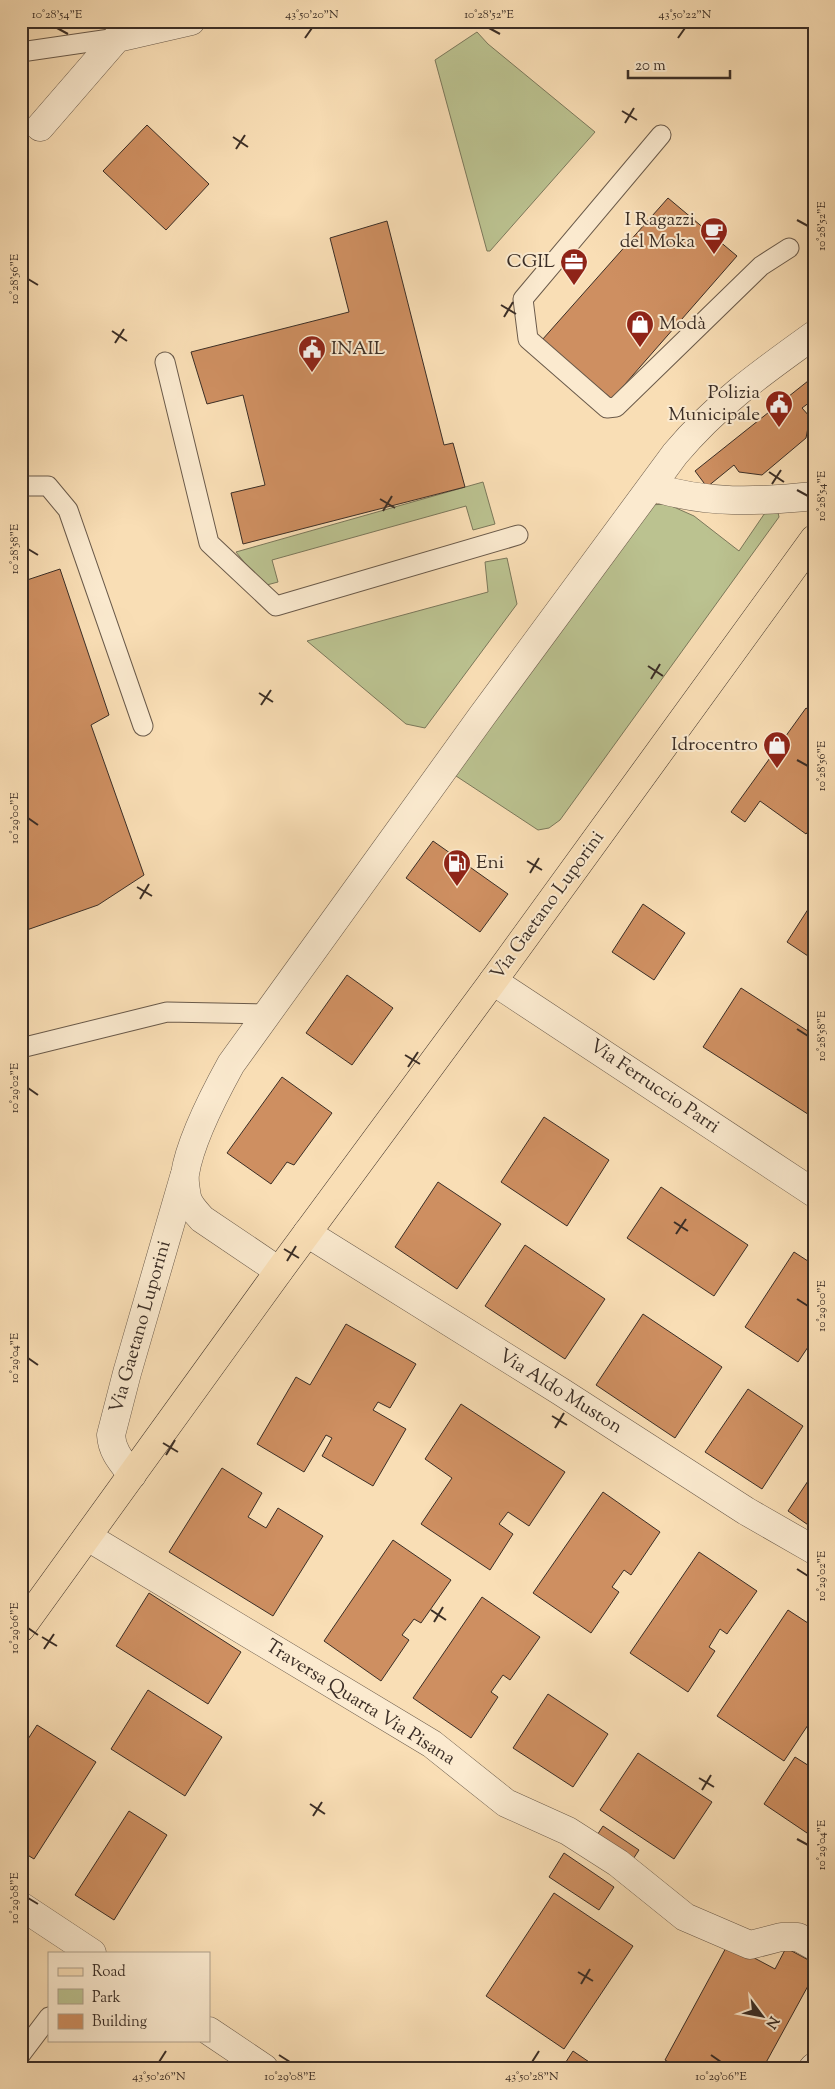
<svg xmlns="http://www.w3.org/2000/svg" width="835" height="2089" viewBox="0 0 835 2089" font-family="'Sorts Mill Goudy',serif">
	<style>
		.green { fill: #bbc290; stroke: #7b785b }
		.building { fill: #ce8f61; stroke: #3b2e26 }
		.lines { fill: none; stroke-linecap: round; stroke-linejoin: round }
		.service-casing { stroke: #6a5a4a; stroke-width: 21 }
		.minor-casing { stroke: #6a5a4a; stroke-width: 29 }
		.secondary-casing { stroke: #3b2e26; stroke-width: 29 }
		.primary-casing { stroke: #3b2e26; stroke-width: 29 }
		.service { stroke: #fbeacf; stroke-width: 19 }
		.minor { stroke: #fbeacf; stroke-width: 28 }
		.secondary { stroke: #fbeacf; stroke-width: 28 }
		.primary { stroke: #f9deb5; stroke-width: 28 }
		.ticks { fill: none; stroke: #3b2e26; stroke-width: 2 }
		.labels { text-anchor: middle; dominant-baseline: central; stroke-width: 4; stroke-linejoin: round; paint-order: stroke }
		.poi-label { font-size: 19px; fill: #3b2e26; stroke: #fbeacf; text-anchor: end }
		.street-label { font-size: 19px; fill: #3b2e26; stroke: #fbeacf }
		.neatline { fill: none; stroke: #3b2e26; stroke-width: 2 }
		.ticks-label { font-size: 12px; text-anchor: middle; fill: #3b2e26 }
	</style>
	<rect width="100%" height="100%" fill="#f9deb5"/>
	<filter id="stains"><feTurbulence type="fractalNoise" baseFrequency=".004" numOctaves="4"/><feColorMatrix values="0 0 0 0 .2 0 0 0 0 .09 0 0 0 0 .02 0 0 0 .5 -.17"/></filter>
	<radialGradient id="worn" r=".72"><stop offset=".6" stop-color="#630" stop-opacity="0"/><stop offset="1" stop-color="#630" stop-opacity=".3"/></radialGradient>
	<!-- green -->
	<g class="green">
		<polygon points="477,32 488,44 595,132 490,251 487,251 435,60"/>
		<polygon points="483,482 495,524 473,530 466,506 272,560 278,582 263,586 236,552"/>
		<polygon points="667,504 694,516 739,551 769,507 777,508 779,517 560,820 549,828 538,830 450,772 649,505"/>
		<polygon points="507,558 517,604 425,728 406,724 307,641 488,592 485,562"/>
	</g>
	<!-- building -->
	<g class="building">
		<polygon points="147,125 209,184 166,230 103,171"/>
		<polygon points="668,198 737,256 612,399 542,340"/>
		<polygon points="387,221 444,445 453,443 465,487 243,544 231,493 265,485 243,395 207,404 191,352 349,312 330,238"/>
		<polygon points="813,377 814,399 802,408 810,417 806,438 762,475 739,472 734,465 707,487 695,471"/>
		<polygon points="60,569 109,715 91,725 144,875 98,905 21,932 21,582"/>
		<polygon points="806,708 814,713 814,824 806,834 760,801 745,822 731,812"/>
		<polygon points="433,841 508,894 480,932 406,878"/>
		<polygon points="814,900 814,960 787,942"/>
		<polygon points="643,904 685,933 654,980 612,952"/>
		<polygon points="347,975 393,1008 352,1065 306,1033"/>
		<polygon points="741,988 814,1035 814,1118 703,1047"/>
		<polygon points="282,1077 332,1113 294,1165 287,1162 271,1184 227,1153"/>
		<polygon points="544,1117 609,1160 567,1226 501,1182"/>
		<polygon points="438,1182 501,1224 457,1289 395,1247"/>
		<polygon points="661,1187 748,1245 714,1296 627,1238"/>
		<polygon points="525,1245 605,1299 565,1359 485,1306"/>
		<polygon points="794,1252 814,1265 814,1338 798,1362 745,1327"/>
		<polygon points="643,1314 722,1367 675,1438 596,1385"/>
		<polygon points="346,1324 416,1364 390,1408 378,1402 373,1410 406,1429 373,1486 322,1456 332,1438 326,1435 304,1472 257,1444 296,1377 310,1385"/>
		<polygon points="748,1389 803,1426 762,1489 705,1452"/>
		<polygon points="461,1404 565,1472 529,1526 508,1512 499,1524 513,1534 490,1570 421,1524 452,1478 425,1459"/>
		<polygon points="222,1468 262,1493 248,1517 266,1528 278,1508 323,1536 273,1616 169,1552"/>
		<polygon points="814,1472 814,1529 788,1511"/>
		<polygon points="603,1492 660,1532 631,1575 624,1570 612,1587 619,1592 591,1633 533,1593"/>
		<polygon points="393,1540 451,1580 421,1623 414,1619 402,1635 409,1640 381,1681 324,1641"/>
		<polygon points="699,1552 757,1591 727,1634 720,1629 709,1647 715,1651 688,1692 630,1653"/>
		<polygon points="149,1593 241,1652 208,1704 116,1646"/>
		<polygon points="482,1597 540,1637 510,1680 503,1675 491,1692 498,1697 471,1738 413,1698"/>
		<polygon points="788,1610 814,1627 814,1716 784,1761 717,1716"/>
		<polygon points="148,1690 222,1737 185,1796 111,1749"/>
		<polygon points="548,1694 608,1734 573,1787 513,1748"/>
		<polygon points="37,1725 96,1762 34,1859 21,1851 21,1750"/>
		<polygon points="638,1753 712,1802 674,1859 600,1810"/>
		<polygon points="795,1757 814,1769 814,1822 807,1833 764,1804"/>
		<polygon points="129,1811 167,1835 114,1920 75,1895"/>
		<polygon points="603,1826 639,1850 624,1873 588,1849"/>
		<polygon points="564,1853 614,1887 599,1910 549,1877"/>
		<polygon points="554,1893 633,1946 564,2049 486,1996"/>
		<polygon points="728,1944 775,1969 786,1948 814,1963 814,1975 763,2068 679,2068 665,2060"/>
		<polygon points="573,2051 598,2068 562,2068"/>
	</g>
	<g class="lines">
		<!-- service casing -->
		<g class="service-casing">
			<g id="service">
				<polyline points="21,52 117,38"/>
				<polyline points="661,135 523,299 528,339 607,408 616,407 761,266 789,248"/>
				<polyline points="165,362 209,543 276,606 518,535"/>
				<polyline points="21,486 48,486 68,510 143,726"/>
				<polyline points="21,1048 167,1012 266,1014"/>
				<polyline points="21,2054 49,2017"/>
			</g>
		</g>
		<!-- minor casing -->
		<g class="minor-casing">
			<g id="minor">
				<polyline points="40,127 117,38 191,21"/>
				<path d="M652,487C707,504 757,502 814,496"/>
				<polyline points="493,981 814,1193"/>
				<polyline points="307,1233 560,1391 746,1511 814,1550"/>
				<path d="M279,1271L202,1219C197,1213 189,1206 187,1197C186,1191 184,1181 185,1174C190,1142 215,1093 231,1064L482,716L675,454C717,404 761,373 814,335"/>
				<path d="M132,1475C122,1462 112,1452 111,1435L127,1373L184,1177"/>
				<polyline points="88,1537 432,1744 506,1803 568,1831 618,1863 685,1917 750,1945 781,1937 798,1937 814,1946"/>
				<polyline points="21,1906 92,1953"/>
				<polyline points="209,2031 264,2068"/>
			</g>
		</g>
		<!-- secondary casing -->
		<g class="secondary-casing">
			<polyline id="secondary" points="813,2068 814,2067"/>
		</g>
		<!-- primary casing -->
		<g class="primary-casing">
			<polyline id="primary" points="21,1628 279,1271 493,981 814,539"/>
		</g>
		<!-- service -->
		<use href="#service" class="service"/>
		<!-- minor -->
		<use href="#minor" class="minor"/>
		<!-- secondary -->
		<use href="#secondary" class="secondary"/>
		<!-- primary -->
		<use href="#primary" class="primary"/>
	</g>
	<!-- ticks -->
	<path class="ticks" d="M57,28L68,34M489,28L500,34M305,38L312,28M678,38L685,28M622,111L637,120M625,123L634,108M233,137L248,147M236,149L245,135M797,220L808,226M28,279L38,285M501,305L516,314M504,317L513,302M112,331L127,341M115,343L124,329M769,472L784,482M772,484L781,470M797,490L808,496M380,499L395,508M383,511L392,496M28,549L38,555M648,666L663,676M651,679L660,664M259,693L273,702M261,705L271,690M797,760L808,766M28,818L38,825M527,861L542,870M530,873L539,858M137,887L152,896M140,899L149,884M797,1029L808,1036M405,1055L420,1064M408,1067L418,1052M28,1088L38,1095M674,1222L688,1231M676,1234L686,1219M284,1249L299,1258M287,1261L296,1246M797,1299L808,1306M28,1358L38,1365M552,1416L567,1425M555,1428L564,1413M163,1443L178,1452M166,1455L175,1440M797,1569L808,1576M431,1610L446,1620M434,1622L443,1607M28,1628L38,1635M42,1637L57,1646M44,1649L54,1634M699,1778L714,1787M702,1790L711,1775M310,1804L325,1814M313,1816L322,1802M797,1839L808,1845M28,1898L38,1904M578,1972L593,1981M581,1984L590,1969M279,2055L290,2062M711,2055L721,2062M159,2062L166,2051M532,2062L539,2051"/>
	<!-- icons -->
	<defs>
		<g id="cafe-pin" transform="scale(1.4375)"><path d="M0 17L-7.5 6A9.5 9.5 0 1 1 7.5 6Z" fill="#8f2418" stroke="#fbeacf"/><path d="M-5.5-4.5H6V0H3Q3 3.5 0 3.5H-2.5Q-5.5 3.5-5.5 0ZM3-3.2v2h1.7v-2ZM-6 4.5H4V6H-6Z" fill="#fff"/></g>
		<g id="office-pin" transform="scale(1.4375)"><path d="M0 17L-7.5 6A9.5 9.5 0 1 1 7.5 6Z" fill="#8f2418" stroke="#fbeacf"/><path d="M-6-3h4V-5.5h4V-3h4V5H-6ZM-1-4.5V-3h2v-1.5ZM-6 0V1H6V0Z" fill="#fff"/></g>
		<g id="shop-pin" transform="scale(1.4375)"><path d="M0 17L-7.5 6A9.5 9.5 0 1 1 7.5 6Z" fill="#8f2418" stroke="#fbeacf"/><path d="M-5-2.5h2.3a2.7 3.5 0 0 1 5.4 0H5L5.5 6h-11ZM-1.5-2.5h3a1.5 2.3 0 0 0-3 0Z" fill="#fff"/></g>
		<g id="civic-pin" transform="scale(1.4375)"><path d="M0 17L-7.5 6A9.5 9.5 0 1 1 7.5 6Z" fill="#8f2418" stroke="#fbeacf"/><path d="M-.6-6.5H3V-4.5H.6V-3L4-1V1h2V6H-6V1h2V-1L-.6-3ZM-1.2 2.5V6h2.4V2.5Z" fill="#fff"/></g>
		<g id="fuel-pin" transform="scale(1.4375)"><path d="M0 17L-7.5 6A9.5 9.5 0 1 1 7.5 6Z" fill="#8f2418" stroke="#fbeacf"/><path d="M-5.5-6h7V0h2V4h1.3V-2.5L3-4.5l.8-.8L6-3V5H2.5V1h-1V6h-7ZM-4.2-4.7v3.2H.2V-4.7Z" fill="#fff"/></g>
	</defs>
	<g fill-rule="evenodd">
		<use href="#cafe-pin" x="714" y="231"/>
		<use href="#office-pin" x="574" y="262"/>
		<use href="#shop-pin" x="640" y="324"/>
		<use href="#civic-pin" x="312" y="349"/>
		<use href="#civic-pin" x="779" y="404"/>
		<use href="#shop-pin" x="777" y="745"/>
		<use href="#fuel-pin" x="457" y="863"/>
	</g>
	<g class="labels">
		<!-- poi labels -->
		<g class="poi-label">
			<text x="695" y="220">I Ragazzi<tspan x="695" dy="22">del Moka</tspan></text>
			<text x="555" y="262">CGIL</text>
			<text x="659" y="324" text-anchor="start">Modà</text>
			<text x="331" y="349" text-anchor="start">INAIL</text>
			<text x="760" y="393">Polizia<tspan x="760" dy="22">Municipale</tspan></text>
			<text x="758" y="745">Idrocentro</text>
			<text x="476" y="863" text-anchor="start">Eni</text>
		</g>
		<!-- street labels -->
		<g class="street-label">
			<text transform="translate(548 906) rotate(-54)">Via Gaetano Luporini</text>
			<text transform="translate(654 1087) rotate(34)">Via Ferruccio Parri</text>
			<text transform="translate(141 1327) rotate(-74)">Via Gaetano Luporini</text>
			<text transform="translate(560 1392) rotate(32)">Via Aldo Muston</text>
			<text transform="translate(360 1703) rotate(32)">Traversa Quarta Via Pisana</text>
		</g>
	</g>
	<!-- margin -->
	<rect width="835" height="2089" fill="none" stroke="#f9deb5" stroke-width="55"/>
	<!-- legend -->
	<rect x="48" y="1952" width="162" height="90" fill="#fbeacf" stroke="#ae9f8b"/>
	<rect x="58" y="1968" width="25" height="8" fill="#f9deb5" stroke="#ae9f8b"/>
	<text x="92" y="1976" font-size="15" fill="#3b2e26">Road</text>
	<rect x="58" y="1989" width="25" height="15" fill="#bbc290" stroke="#ae9f8b"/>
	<text x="92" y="2002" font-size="15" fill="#3b2e26">Park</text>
	<rect x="58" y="2014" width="25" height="15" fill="#ce8f61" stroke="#ae9f8b"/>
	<text x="92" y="2026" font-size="15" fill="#3b2e26">Building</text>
	<!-- north arrow -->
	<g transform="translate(762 2016) rotate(122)" stroke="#fbeacf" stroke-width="4" paint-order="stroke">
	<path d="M0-4L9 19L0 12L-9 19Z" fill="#3b2e26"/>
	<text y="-8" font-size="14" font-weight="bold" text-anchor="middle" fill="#3b2e26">N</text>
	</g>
	<!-- scale -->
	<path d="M628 70v8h102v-8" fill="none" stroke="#3b2e26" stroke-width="2.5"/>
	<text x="635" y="70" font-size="15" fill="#3b2e26" stroke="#fbeacf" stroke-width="4" paint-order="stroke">20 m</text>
	<rect x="28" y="28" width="780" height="2034" class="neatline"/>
	<g class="ticks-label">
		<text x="57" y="18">10°28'54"E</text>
		<text x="312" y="18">43°50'20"N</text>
		<text x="489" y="18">10°28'52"E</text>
		<text x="685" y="18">43°50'22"N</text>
		<text transform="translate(821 226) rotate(-90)" y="4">10°28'52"E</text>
		<text transform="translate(14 279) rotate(-90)" y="4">10°28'56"E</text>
		<text transform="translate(821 496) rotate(-90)" y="4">10°28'54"E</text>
		<text transform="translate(14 549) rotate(-90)" y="4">10°28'58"E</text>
		<text transform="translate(821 766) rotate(-90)" y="4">10°28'56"E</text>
		<text transform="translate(14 818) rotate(-90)" y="4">10°29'00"E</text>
		<text transform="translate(821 1036) rotate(-90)" y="4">10°28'58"E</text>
		<text transform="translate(14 1088) rotate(-90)" y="4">10°29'02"E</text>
		<text transform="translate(821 1306) rotate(-90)" y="4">10°29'00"E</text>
		<text transform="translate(14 1358) rotate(-90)" y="4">10°29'04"E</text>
		<text transform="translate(821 1576) rotate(-90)" y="4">10°29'02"E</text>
		<text transform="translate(14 1628) rotate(-90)" y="4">10°29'06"E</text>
		<text transform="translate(821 1845) rotate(-90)" y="4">10°29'04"E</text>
		<text transform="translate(14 1898) rotate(-90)" y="4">10°29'08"E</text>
		<text x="159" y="2080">43°50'26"N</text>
		<text x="290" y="2080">10°29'08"E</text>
		<text x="532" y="2080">43°50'28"N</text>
		<text x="721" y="2080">10°29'06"E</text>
	</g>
	<rect width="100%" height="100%" filter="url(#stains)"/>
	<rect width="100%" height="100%" fill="url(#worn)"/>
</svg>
